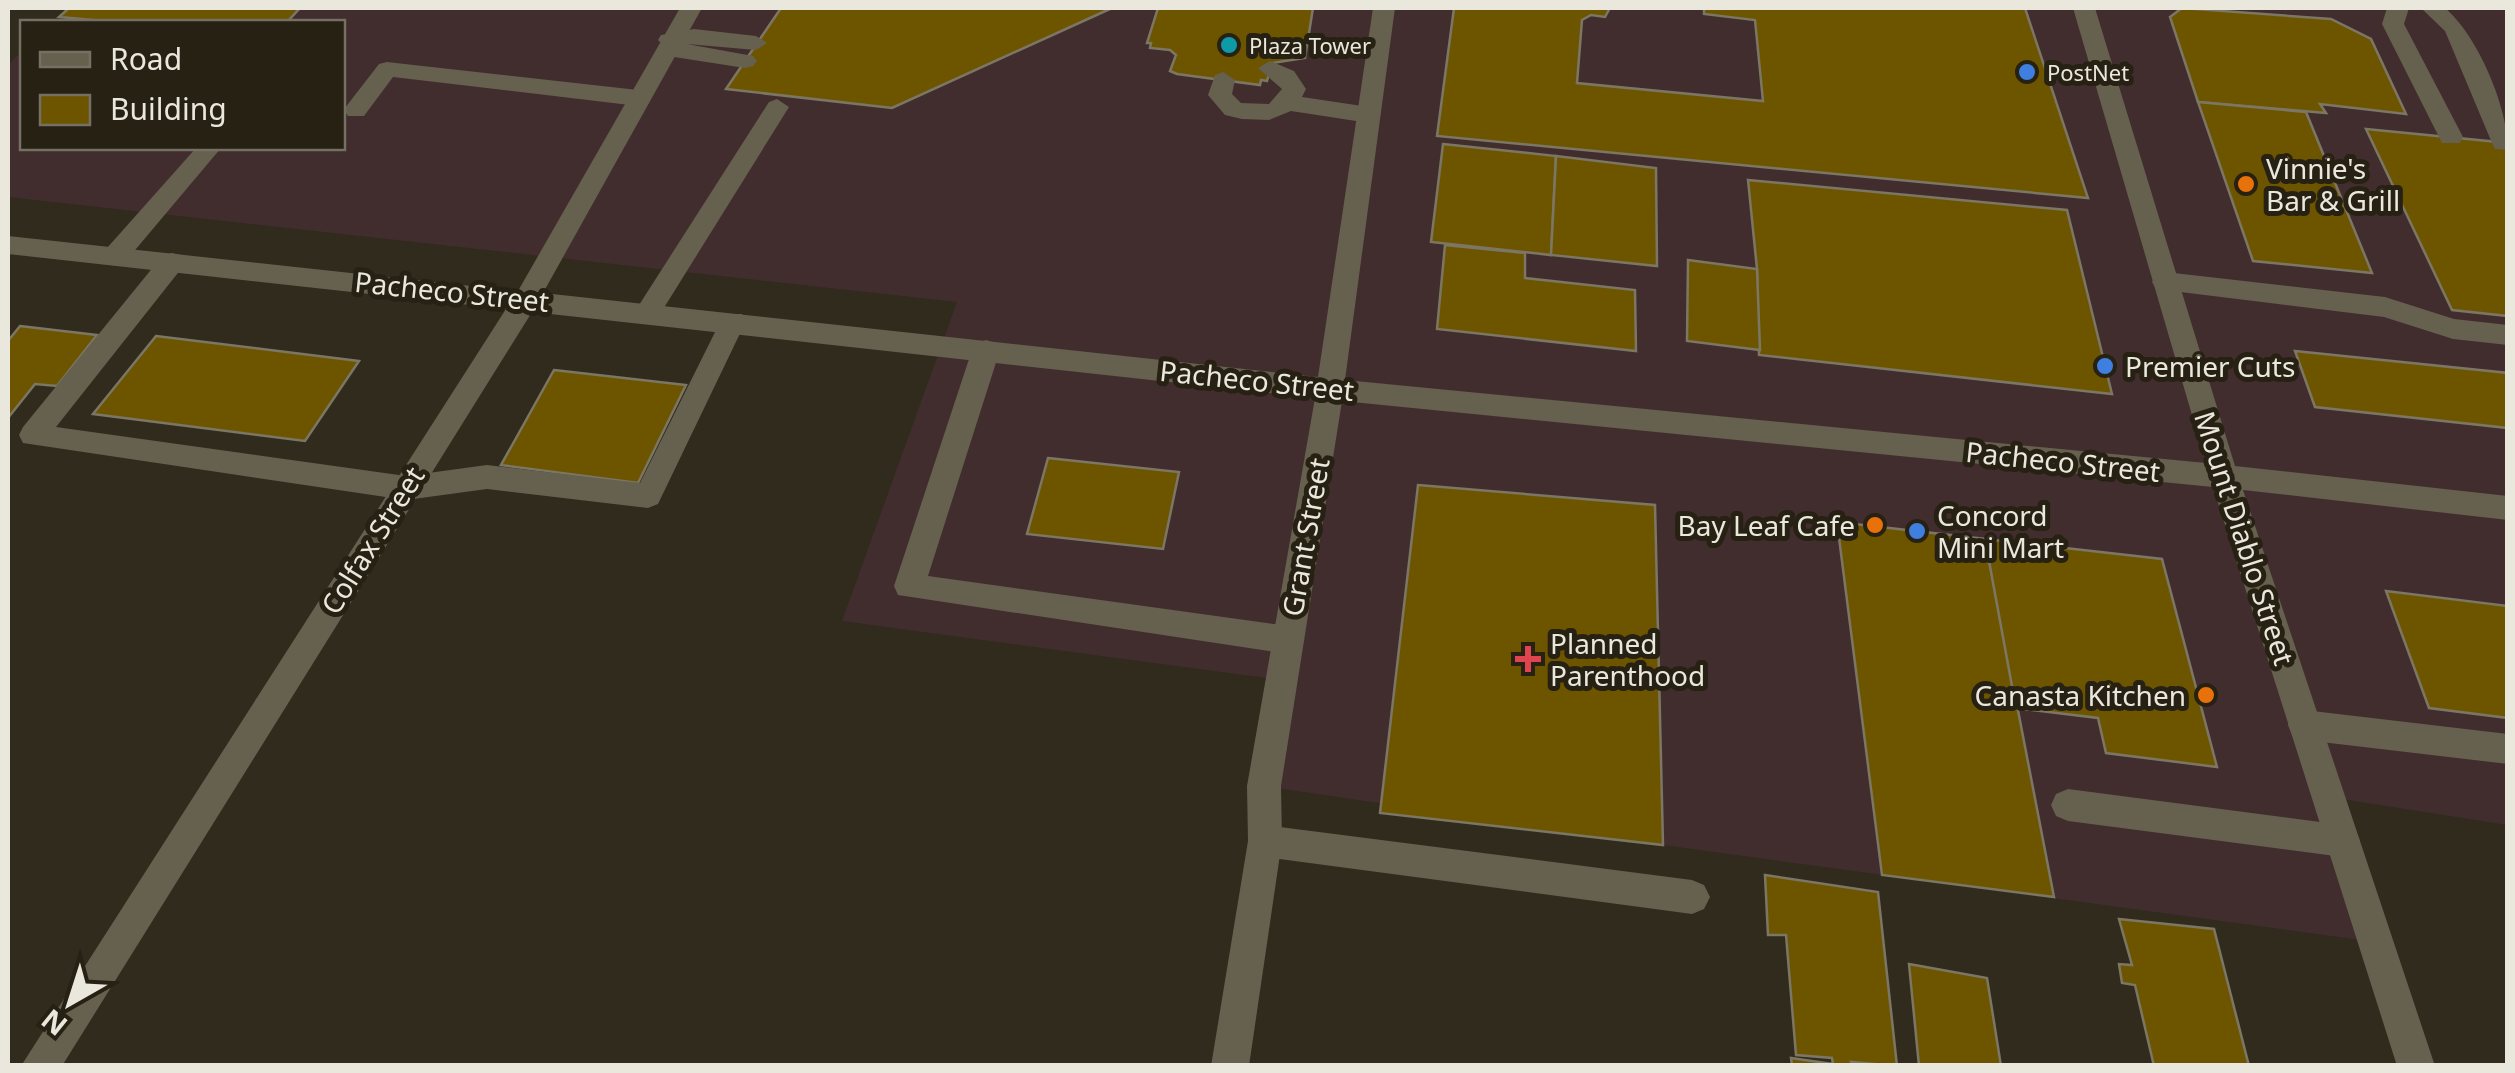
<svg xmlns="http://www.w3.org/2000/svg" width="2515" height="1073" viewBox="0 0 2515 1073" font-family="'Noto Sans',sans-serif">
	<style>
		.commercial { fill: #412d2d }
		.building { fill: #6d5500; stroke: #7c7664; stroke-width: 2.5 }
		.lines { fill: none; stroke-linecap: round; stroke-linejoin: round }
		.service { fill: #66604f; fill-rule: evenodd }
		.minor { fill: #66604f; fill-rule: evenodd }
		.culture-dot { fill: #0f9aa8; stroke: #262112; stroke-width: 4 }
		.shop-dot { fill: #3f7fe0; stroke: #262112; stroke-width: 4 }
		.food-dot { fill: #e8710a; stroke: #262112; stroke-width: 4 }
		.health-dot { fill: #e0444e; stroke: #262112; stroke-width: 4 }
		.labels { text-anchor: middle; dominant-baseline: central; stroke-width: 10; stroke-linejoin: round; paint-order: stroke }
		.far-poi-label { font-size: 22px; fill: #eae7dd; stroke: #262112; text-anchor: start }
		.poi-label { font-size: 28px; fill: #eae7dd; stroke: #262112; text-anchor: start }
		.street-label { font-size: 28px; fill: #eae7dd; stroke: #262112 }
	</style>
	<rect width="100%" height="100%" fill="#302b1c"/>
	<!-- commercial -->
	<polygon class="commercial" points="68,8 2507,8 2507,825 2329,797 2376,942 1663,845 1264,786 1281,680 842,621 957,302 8,197 8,65 22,51 22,148 342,148 342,22 52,22"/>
	<!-- building -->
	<g class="building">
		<polygon points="69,8 300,8 287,22 116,22 59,17"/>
		<polygon points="781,8 1112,8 892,108 726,89"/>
		<polygon points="1158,8 1313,8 1305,58 1272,63 1267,81 1261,80 1260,85 1177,74 1170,71 1176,55 1170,50 1150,48 1151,43 1147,43"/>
		<polygon points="1454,8 1631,8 1610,8 1605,17 1591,15 1582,20 1577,83 1763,101 1755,20 1704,14 1704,8 2025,8 2088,198 1437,136"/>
		<polygon points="2182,8 2331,19 2371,39 2406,114 2320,104 2326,113 2198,102 2170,17"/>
		<polygon points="2198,102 2306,112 2372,273 2253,261"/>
		<polygon points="2366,129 2508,143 2508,316 2452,310"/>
		<polygon points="1443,144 1556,156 1551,255 1431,242"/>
		<polygon points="1556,156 1656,168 1657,266 1551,255"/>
		<polygon points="1748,180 2067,210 2112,394 1759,355 1757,269"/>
		<polygon points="1445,245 1525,253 1525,278 1635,290 1636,351 1437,329"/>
		<polygon points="1688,260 1757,269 1760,350 1687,341"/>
		<polygon points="20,326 97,335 57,386 35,384 8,418 8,341"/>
		<polygon points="156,336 359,361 305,441 93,414"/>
		<polygon points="2295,351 2508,373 2508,428 2315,407"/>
		<polygon points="554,370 686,385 638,483 501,465"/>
		<polygon points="1048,458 1179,472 1163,549 1027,534"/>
		<polygon points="1418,485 1655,505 1663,845 1380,813"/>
		<polygon points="1837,522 1985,539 2054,897 1882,875"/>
		<polygon points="1985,539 2162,559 2217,767 2106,753 2098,718 2016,708"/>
		<polygon points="2386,591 2508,606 2508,718 2429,708"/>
		<polygon points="1765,875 1878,892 1897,1066 1851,1062 1852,1066 1792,1066 1791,1058 1833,1064 1832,1058 1796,1055 1786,935 1768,935"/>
		<polygon points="2119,919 2214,929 2249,1066 2154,1066 2135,985 2122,983 2119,964 2132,965"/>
		<polygon points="1909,964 1987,978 2001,1066 1919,1066"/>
	</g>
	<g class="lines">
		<!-- service -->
		<g class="service">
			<polygon points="2387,8 2409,8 2404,24 2463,137 2460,143 2442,143 2439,137 2382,24"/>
			<path d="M2421,8H2445C2478,36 2508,107 2508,150L2495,149L2492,143L2445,31Z"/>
			<polygon points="694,29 756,36 767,43 756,50 687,44 753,56 757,61 753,66 745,68 674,57 658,40 661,35"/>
			<polygon points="1270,61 1294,71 1306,89 1302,97 1369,107 1381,115 1369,123 1291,111 1269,120 1242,119 1225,115 1208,95 1215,75 1223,72 1235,80 1232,94 1241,103 1269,104 1282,89 1258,68"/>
			<polygon points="387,62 638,90 650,98 638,106 393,77 364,116 348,116 344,110 348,104 379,64"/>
			<polygon points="777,99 789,107 657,319 639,319 635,312 639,305 769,102"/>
			<polygon points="196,148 221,148 125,262 107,262 103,255 107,248"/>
			<polygon points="172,253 181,255 185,262 181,269 56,427 406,476 487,465 640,483 724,314 742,314 746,321 658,504 648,508 487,489 406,500 23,443 19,435 23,427 163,255"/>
			<polygon points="2165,272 2385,297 2454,319 2508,325 2508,345 2453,339 2384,317 2156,289 2152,282 2156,275"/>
			<polygon points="986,340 996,343 1000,350 928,576 1288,626 1299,630 1304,640 1299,650 1288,654 898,595 894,586 972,350 976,343"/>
			<polygon points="2304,710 2508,734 2508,764 2304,740 2292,735 2288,725 2292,715"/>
			<polygon points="2068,789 2343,825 2355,829 2360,841 2355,853 2343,857 2068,821 2056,816 2051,805 2056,794"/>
			<polygon points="1265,825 1692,880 1704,885 1710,897 1704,909 1692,914 1265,857 1253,853 1248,841 1253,829"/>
		</g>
		<!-- minor -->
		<polygon class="minor" points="680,8 702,8 543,293 1318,377 1373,8 1395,8 1345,380 2206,463 2073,8 2095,8 2235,466 2508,496 2508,520 2243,490 2435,1066 2397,1066 2213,487 1342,401 1281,786 1282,841 1249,1066 1211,1066 1248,841 1247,786 1315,398 532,312 62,1066 21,1066 506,309 8,254 8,236 518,291"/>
	</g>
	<!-- markers -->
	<circle class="culture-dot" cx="1229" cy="45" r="10"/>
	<g class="shop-dot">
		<circle cx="2027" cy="72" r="10"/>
		<circle cx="2105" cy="366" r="10"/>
		<circle cx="1917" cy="531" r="10"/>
	</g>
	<g class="food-dot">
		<circle cx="2246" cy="184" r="10"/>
		<circle cx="1875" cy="525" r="10"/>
		<circle cx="2206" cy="695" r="10"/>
	</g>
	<path class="health-dot" d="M1523 644h10v10h10v10h-10v10h-10v-10h-10v-10h10z"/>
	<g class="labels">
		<!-- far-poi labels -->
		<g class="far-poi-label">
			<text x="1249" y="45">Plaza Tower</text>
			<text x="2047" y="72">PostNet</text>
		</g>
		<!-- poi labels -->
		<g class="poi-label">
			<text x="2266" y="168">Vinnie's<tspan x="2266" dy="32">Bar &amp; Grill</tspan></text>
			<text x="2125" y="366">Premier Cuts</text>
			<text x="1937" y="515">Concord<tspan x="1937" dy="32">Mini Mart</tspan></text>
			<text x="1855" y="525" text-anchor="end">Bay Leaf Cafe</text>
			<text x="1550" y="643">Planned<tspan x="1550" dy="32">Parenthood</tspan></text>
			<text x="2186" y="695" text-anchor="end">Canasta Kitchen</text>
		</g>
		<!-- street labels -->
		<g class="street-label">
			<text transform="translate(452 291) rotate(6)">Pacheco Street</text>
			<text transform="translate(1257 380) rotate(6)">Pacheco Street</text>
			<text transform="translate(2063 461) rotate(6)">Pacheco Street</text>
			<text transform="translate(1305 537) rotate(-80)">Grant Street</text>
			<text transform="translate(2245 538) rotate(72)">Mount Diablo Street</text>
			<text transform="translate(372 540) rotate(-58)">Colfax Street</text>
		</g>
	</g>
	<!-- border -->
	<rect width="2515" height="1073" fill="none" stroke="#eae7dd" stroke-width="20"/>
	<!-- legend -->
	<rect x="20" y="20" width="325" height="130" fill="#262112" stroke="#747063" stroke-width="2.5"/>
	<rect x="40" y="52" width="50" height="15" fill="#66604f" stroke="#747063" stroke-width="2.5"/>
	<text x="110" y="70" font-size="30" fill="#eae7dd">Road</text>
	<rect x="40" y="95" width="50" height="30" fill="#6d5500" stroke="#747063" stroke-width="2.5"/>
	<text x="110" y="120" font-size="30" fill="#eae7dd">Building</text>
	<!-- north arrow -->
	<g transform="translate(70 1003) rotate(219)" stroke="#262112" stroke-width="8" paint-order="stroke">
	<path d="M0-8L18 38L0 25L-18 38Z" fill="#eae7dd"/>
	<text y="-15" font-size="28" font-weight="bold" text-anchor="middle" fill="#eae7dd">N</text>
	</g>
</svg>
